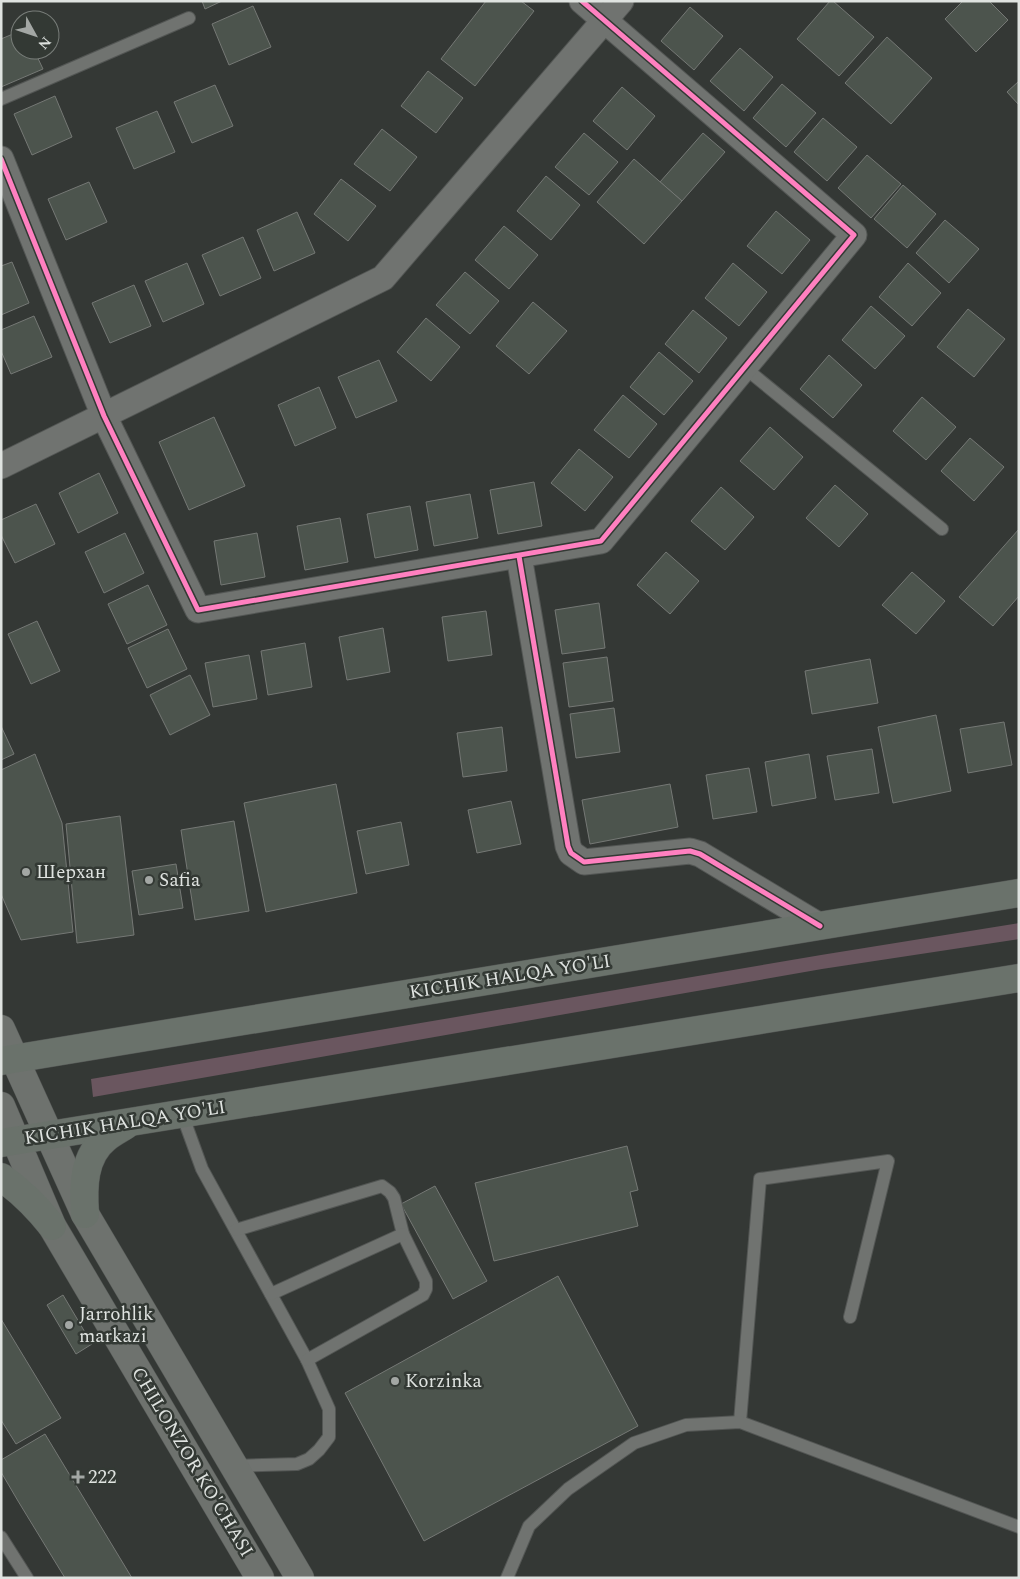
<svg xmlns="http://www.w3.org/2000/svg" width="1020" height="1579" viewBox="0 0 1020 1579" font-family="Spectral,serif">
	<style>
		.green { fill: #6a565f }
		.building { fill: #4c544d; stroke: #757875 }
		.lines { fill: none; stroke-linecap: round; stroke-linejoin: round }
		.service-casing { stroke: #535654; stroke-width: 14 }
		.minor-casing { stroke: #535654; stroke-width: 27 }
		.secondary-casing { stroke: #535654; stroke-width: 29 }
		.trunk-casing { stroke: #535654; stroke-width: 29 }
		.service { stroke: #707370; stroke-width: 12 }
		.minor { stroke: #707370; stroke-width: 25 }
		.secondary { stroke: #6e726e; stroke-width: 28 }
		.trunk { stroke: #6a726b; stroke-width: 28 }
		.cycleway-casing { stroke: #333934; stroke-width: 8 }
		.cycleway { stroke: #ff80c0; stroke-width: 5 }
		.poi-dot { fill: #a3a7a4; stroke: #333934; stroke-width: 2 }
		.labels { text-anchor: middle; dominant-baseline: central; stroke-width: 5; stroke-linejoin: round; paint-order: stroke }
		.poi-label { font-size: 19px; fill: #dfe3e0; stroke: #333934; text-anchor: start }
		.street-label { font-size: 19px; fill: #dfe3e0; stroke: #333934 }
	</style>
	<rect width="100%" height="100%" fill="#343835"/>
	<!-- green -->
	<polygon class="green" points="1019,923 1019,939 822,969 93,1097 91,1079 821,955"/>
	<!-- building -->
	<g class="building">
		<polygon points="202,1 222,1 205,9"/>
		<polygon points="486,1 521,1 534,11 475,86 441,59"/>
		<polygon points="830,1 833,1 874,37 839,76 797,39"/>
		<polygon points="963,1 989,1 1008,20 976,52 945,19"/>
		<polygon points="253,6 271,47 229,65 212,24"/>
		<polygon points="690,7 723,36 694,70 661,41"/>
		<polygon points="20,31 20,50 34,50 43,69 1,87 1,39"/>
		<polygon points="887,37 932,78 891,124 845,83"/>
		<polygon points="740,48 773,77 744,111 710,81"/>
		<polygon points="428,71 463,98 436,133 401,106"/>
		<polygon points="1019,81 1019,105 1007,92"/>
		<polygon points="782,84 816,113 786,147 753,118"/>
		<polygon points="215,85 233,126 192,143 174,102"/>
		<polygon points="622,87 655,116 627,150 593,121"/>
		<polygon points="55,96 72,137 32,155 14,114"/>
		<polygon points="157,111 175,152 134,169 116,128"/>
		<polygon points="823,118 857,147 827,181 794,152"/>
		<polygon points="382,129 417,157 390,191 354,164"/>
		<polygon points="584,133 618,162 589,195 555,167"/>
		<polygon points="703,133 725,152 682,201 660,182"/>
		<polygon points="867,155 901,184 871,218 838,188"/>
		<polygon points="634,159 682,201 644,244 597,202"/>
		<polygon points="546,176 580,205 551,240 517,211"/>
		<polygon points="341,179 376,206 348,241 314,214"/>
		<polygon points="89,182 107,222 66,240 48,199"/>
		<polygon points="903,185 936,214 907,248 874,219"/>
		<polygon points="776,211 810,240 782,274 747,246"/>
		<polygon points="297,212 315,253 274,271 257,230"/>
		<polygon points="945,220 979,249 949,283 916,253"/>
		<polygon points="504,226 538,255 509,289 475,260"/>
		<polygon points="243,237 261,278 220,296 202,255"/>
		<polygon points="12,262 29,303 1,315 1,266"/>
		<polygon points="187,263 204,304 163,322 145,281"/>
		<polygon points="733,263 767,292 739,326 705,298"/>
		<polygon points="908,263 941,293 912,326 879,297"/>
		<polygon points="465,272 499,301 470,334 436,305"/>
		<polygon points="134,285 151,326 110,343 92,303"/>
		<polygon points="533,302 567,331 529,374 496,346"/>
		<polygon points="871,306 905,336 875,369 842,340"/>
		<polygon points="968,309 1005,339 974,377 937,347"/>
		<polygon points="693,310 727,338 699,373 665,344"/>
		<polygon points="34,316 52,357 11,374 1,351 1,330"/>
		<polygon points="426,318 460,347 431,381 397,352"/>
		<polygon points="659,352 693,381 664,415 630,387"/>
		<polygon points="829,355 862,385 833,418 800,389"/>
		<polygon points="379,360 397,401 356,418 338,377"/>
		<polygon points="319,387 336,428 295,446 278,405"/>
		<polygon points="623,395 657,424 629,458 594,430"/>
		<polygon points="922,397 956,427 926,460 893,431"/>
		<polygon points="214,417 245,486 189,510 159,442"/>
		<polygon points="770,427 803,457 774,490 740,461"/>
		<polygon points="970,438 1004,467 974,501 941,471"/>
		<polygon points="579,449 613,477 585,511 551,483"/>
		<polygon points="99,473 118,513 78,533 59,493"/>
		<polygon points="534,482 542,526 498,534 490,490"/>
		<polygon points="835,485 868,514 839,547 806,518"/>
		<polygon points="721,487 754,517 725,550 691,521"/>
		<polygon points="470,494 478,538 434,546 426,502"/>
		<polygon points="36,504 55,544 15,563 1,535 1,520"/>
		<polygon points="410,506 418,550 375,558 367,514"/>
		<polygon points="340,518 348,562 305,570 297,526"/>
		<polygon points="1019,529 1019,596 993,626 959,597"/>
		<polygon points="125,533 144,573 104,593 85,552"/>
		<polygon points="257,533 265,577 221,585 214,541"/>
		<polygon points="666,552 699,581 670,614 637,585"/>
		<polygon points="912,572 945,601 916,634 882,605"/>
		<polygon points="148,585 167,625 127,644 108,604"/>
		<polygon points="599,603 605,648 562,654 555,610"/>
		<polygon points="486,611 492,655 448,661 442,617"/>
		<polygon points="37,621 60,671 31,684 8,634"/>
		<polygon points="383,628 390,672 347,680 339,637"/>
		<polygon points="168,629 187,669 147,688 128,648"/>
		<polygon points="305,643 312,687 268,695 261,651"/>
		<polygon points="249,655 257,699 213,707 205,663"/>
		<polygon points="607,657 613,701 569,707 563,663"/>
		<polygon points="870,659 878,703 812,714 805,671"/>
		<polygon points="190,675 210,715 170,735 150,695"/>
		<polygon points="614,708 620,752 576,758 570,714"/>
		<polygon points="936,715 951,791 893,803 878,727"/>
		<polygon points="1004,722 1012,765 968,773 960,729"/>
		<polygon points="1,726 14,754 1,760"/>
		<polygon points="502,727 507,771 463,777 457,733"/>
		<polygon points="872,749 879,793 835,800 827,756"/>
		<polygon points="35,754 62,823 73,932 21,940 1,894 1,770"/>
		<polygon points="809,754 816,798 772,806 765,762"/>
		<polygon points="749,768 757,812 713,819 706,775"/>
		<polygon points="336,784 357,893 266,912 244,803"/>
		<polygon points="670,784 678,827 590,844 582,800"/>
		<polygon points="511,801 521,844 477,853 468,810"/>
		<polygon points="120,816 134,935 77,943 66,824"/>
		<polygon points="234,821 249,911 195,920 181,830"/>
		<polygon points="401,822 409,865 366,874 357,831"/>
		<polygon points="176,864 183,908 139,915 132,871"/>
		<polygon points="627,1146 638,1190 630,1192 638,1226 494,1261 475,1183"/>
		<polygon points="435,1186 487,1281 453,1299 401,1204"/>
		<polygon points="558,1276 638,1426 424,1541 345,1393"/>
		<polygon points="63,1295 92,1344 76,1354 47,1305"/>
		<polygon points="1,1319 61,1418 16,1444 1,1420"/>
		<polygon points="45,1434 132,1578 65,1578 18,1501 1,1472 1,1460"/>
	</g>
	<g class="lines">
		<!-- service casing -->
		<g class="service-casing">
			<g id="service">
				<polyline points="1,99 189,18"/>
				<polyline points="745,368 942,529"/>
				<polyline points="182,1114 202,1169 307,1360 329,1409 329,1437 319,1450 309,1459 297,1464 234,1466"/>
				<polyline points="236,1230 382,1186 390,1192 394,1198 403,1234 426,1281 426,1289 423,1295 307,1360"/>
				<polyline points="271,1294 403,1234"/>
				<polyline points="740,1422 760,1179 888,1161 850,1317"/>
				<polyline points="1,1537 27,1578"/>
				<polyline points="507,1578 529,1526 568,1489 634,1443 686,1425 740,1422 1019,1527"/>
			</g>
		</g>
		<!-- minor casing -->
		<g class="minor-casing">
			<g id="minor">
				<polyline points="1,159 104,416 198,610 601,541 854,235 582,1"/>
				<polyline points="1,466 383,278 621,1"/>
				<polyline points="519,556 568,846 571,853 584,862 690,851 700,854 820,926"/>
			</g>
		</g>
		<!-- secondary casing -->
		<g class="secondary-casing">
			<g id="secondary">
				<polyline points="1,1029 85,1214 300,1578"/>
				<polyline points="1,1106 52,1226 260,1578"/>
			</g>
		</g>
		<!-- trunk casing -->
		<g class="trunk-casing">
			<g id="trunk">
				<polyline points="1,1061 1019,893"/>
				<polyline points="1,1143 1019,978"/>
				<path d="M1,1177C21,1191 37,1207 52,1226"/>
				<path d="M85,1214C83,1188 83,1156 106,1138C112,1133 120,1129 126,1125"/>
			</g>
		</g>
		<!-- service -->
		<use href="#service" class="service"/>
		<!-- minor -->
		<use href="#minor" class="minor"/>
		<!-- secondary -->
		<use href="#secondary" class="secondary"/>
		<!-- trunk -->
		<use href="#trunk" class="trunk"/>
		<!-- cycleway casing -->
		<g class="cycleway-casing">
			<g id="cycleway">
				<polyline points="1,159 104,416 198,610 601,541 854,235 582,1"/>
				<polyline points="519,556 568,846 571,853 584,862 690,851 700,854 820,926"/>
			</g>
		</g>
		<!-- cycleway -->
		<use href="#cycleway" class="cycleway"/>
	</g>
	<!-- markers -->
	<g class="poi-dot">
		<circle cx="26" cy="872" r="5"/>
		<circle cx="149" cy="880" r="5"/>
		<circle cx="69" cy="1325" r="5"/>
		<circle cx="395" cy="1381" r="5"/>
		<path d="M75.5 1469.5h5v5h5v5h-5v5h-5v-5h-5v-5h5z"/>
	</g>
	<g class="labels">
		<!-- poi labels -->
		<g class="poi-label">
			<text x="36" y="872">Шерхан</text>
			<text x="159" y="880">Safia</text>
			<text x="79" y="1314">Jarrohlik<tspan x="79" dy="22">markazi</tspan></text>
			<text x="405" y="1381">Korzinka</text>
			<text x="88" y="1477">222</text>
		</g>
		<!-- street labels -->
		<g class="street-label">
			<text transform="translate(510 977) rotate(-9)">KICHIK HALQA YO'LI</text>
			<text transform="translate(125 1123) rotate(-9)">KICHIK HALQA YO'LI</text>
			<text transform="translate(192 1462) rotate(59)">CHILONZOR KO'CHASI</text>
		</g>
	</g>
	<!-- border -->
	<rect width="1020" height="1579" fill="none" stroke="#dfe3e0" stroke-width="5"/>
	<!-- north arrow -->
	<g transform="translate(35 35) rotate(130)"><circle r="24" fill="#333934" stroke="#787d79"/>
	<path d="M0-4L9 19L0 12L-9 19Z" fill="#a3a7a4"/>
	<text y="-8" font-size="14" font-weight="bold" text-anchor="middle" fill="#dfe3e0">N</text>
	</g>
</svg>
